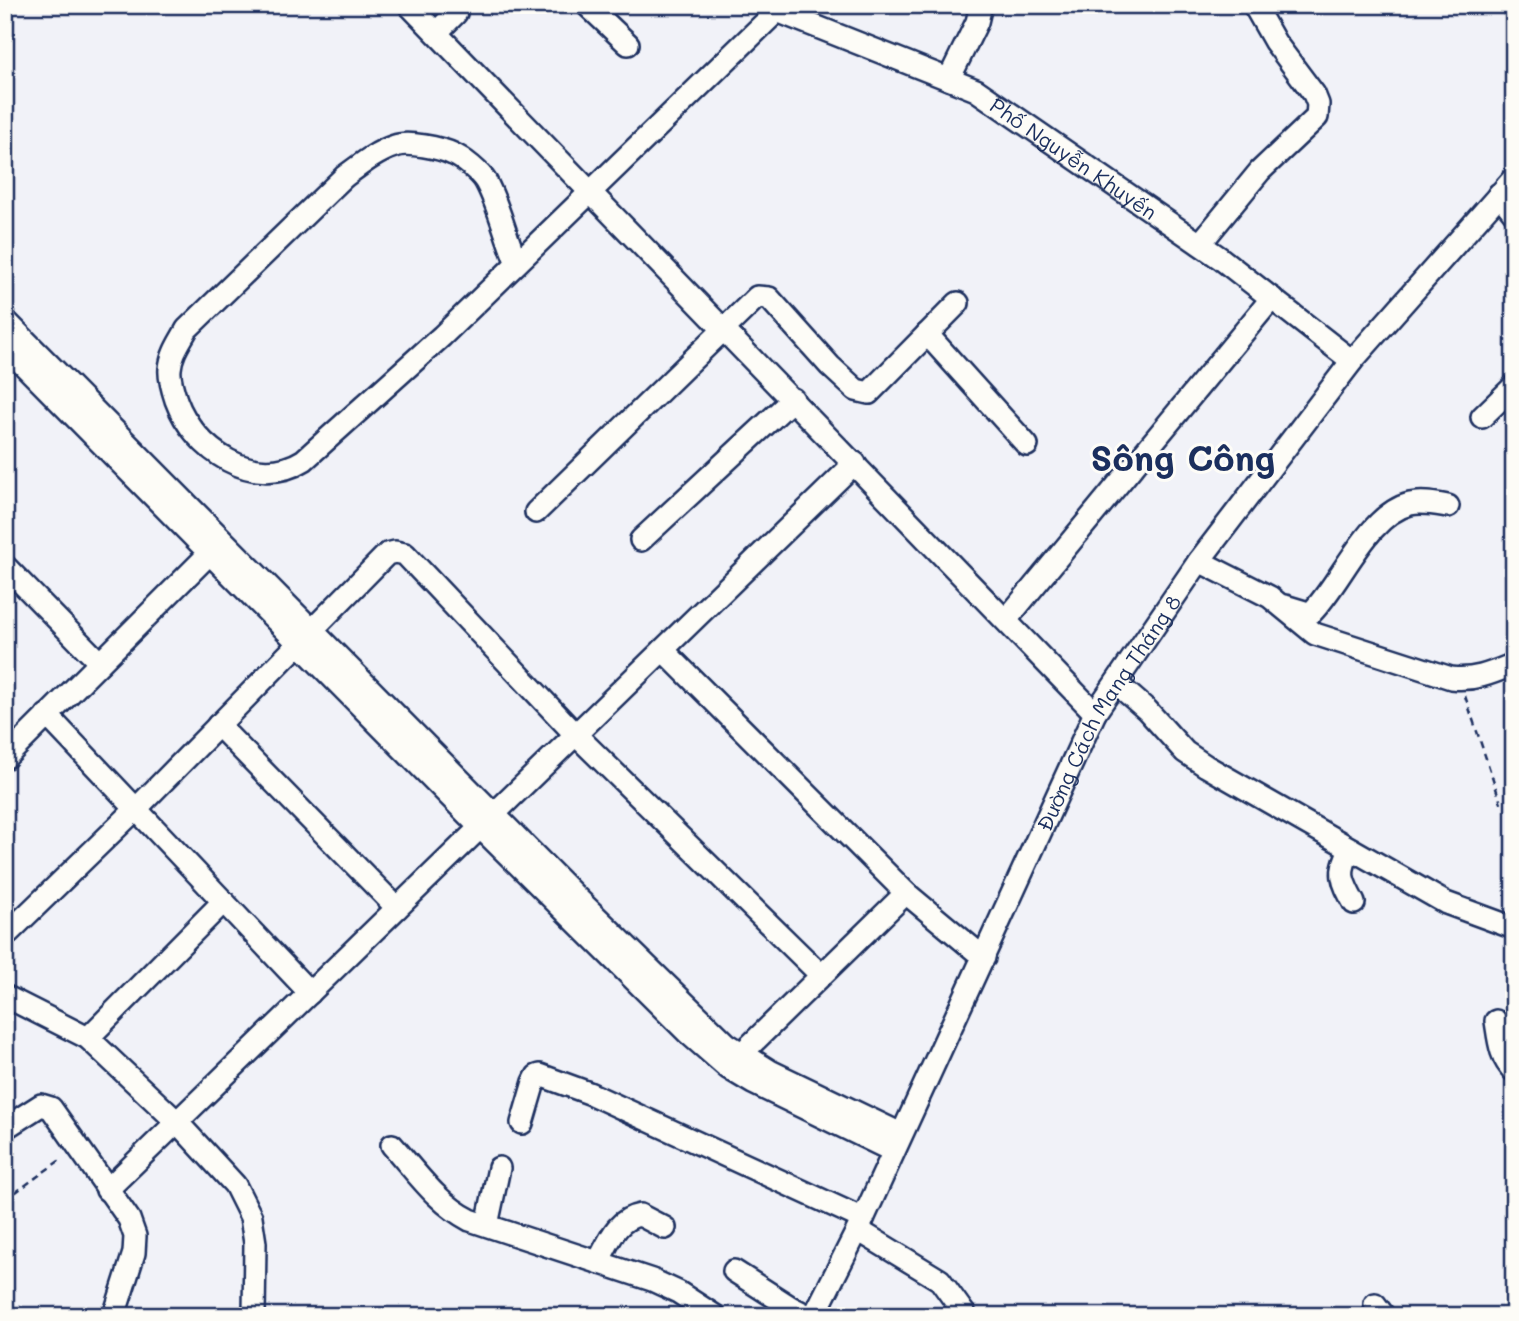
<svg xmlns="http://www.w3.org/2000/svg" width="1519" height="1321" viewBox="0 0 1519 1321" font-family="Mali,sans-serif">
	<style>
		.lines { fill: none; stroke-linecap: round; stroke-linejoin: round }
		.minor-casing { stroke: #1b2f5e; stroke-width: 26 }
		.path { stroke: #1b2f5e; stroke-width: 2.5; stroke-dasharray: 7 5; stroke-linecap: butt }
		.minor { stroke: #fdfcf7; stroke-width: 21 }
		.labels { text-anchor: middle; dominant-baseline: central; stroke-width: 6; stroke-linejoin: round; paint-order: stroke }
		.street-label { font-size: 21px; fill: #1b2f5e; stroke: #fdfcf7 }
		.town-label { font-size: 35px; font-weight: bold; fill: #1b2f5e; stroke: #fdfcf7 }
	</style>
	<rect width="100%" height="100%" fill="#f1f2f8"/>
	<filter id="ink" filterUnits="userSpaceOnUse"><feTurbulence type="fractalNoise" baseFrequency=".0143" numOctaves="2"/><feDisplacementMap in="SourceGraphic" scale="14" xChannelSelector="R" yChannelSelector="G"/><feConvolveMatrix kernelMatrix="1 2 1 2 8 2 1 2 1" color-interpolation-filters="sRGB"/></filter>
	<g filter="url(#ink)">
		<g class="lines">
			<!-- minor casing -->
			<g class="minor-casing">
				<g id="minor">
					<polyline points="409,5 1095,713"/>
					<polyline points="587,5 628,44"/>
					<path id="s1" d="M767,5L777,11L976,90L1220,258L1352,361"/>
					<polyline points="437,32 456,13"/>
					<polyline points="949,79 977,22 981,5"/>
					<polyline points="1499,194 1514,213"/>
					<polyline points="1200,244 1260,171 1317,117 1318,104 1314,94 1275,42 1254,5"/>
					<path d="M517,263C505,236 500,208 486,182C481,173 463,158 453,154C441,148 407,141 395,146C376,152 360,165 344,177L187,329C180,342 171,354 170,369C169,378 173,391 176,400C194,450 255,491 304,460L442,336L777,11"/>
					<polyline points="5,320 575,896 727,1044 770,1071 901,1134"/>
					<polyline points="927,334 1027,445"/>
					<polyline points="5,346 480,827 688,1033 728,1068 753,1083 893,1151"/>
					<polyline points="1482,417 1514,386"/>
					<polyline points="536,512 757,297 769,298 830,366 856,390 869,393 958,303"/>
					<polyline points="641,540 793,399"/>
					<path d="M1199,561L1270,597L1315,634L1451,678C1474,681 1492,673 1514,664"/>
					<polyline points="5,566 100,663"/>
					<path d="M1285,606L1308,613L1312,612C1341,583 1368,514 1410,504C1422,501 1436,504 1448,506"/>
					<polyline points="1006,620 1272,298"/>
					<polyline points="663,650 906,893 984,958"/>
					<polyline points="1116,683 1147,710 1185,752 1206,766 1446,903 1514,928"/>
					<polyline points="47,715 310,993"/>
					<polyline points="218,725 397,908"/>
					<polyline points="5,758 219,544"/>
					<path d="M1351,849C1337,872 1342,881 1354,903"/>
					<polyline points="5,936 136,809 387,554 395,552 405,554 576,735 821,975"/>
					<polyline points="5,996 88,1038 177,1122 235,1185 251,1217 255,1243 254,1316"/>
					<path d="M1496,1021C1499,1040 1500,1058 1514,1071"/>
					<polyline points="88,1038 223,902"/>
					<polyline points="732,1063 906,893"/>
					<polyline points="522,1123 534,1082 537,1076 540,1075 589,1093 863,1219"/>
					<polyline points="5,1128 41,1105 51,1108 129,1219 135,1236 134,1253 114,1316"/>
					<path d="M392,1145C416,1172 438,1204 470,1220L652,1280L678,1292L715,1316"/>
					<polyline points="107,1190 855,463"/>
					<polyline points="487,1225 499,1168"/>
					<polyline points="858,1230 940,1280 966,1316"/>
					<path d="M598,1262C609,1242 616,1219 640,1215L665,1228"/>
					<polyline points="734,1271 792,1308 808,1316"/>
					<polyline points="1375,1304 1384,1316"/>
					<path id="s2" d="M814,1316L863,1219L1095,713L1199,561L1352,361L1514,178"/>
				</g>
			</g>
			<!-- path -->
			<g class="path">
				<polyline points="1465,696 1501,803"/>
				<polyline points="5,1200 63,1158"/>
			</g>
			<!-- minor -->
			<use href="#minor" class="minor"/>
		</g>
	</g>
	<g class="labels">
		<!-- street labels -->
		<g class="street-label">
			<text stroke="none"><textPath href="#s1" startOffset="345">Phố Nguyễn Khuyến</textPath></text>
			<text stroke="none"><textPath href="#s2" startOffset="672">Đường Cách Mạng Tháng 8</textPath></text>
		</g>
		<!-- town labels -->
		<g class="town-label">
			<text x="1183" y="457">Sông Công</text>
		</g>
	</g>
	<!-- margin -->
	<rect width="1519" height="1321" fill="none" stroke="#fdfcf7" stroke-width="28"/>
	<rect x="14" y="14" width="1491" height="1293" fill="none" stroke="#1b2f5e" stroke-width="2.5" filter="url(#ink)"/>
</svg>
